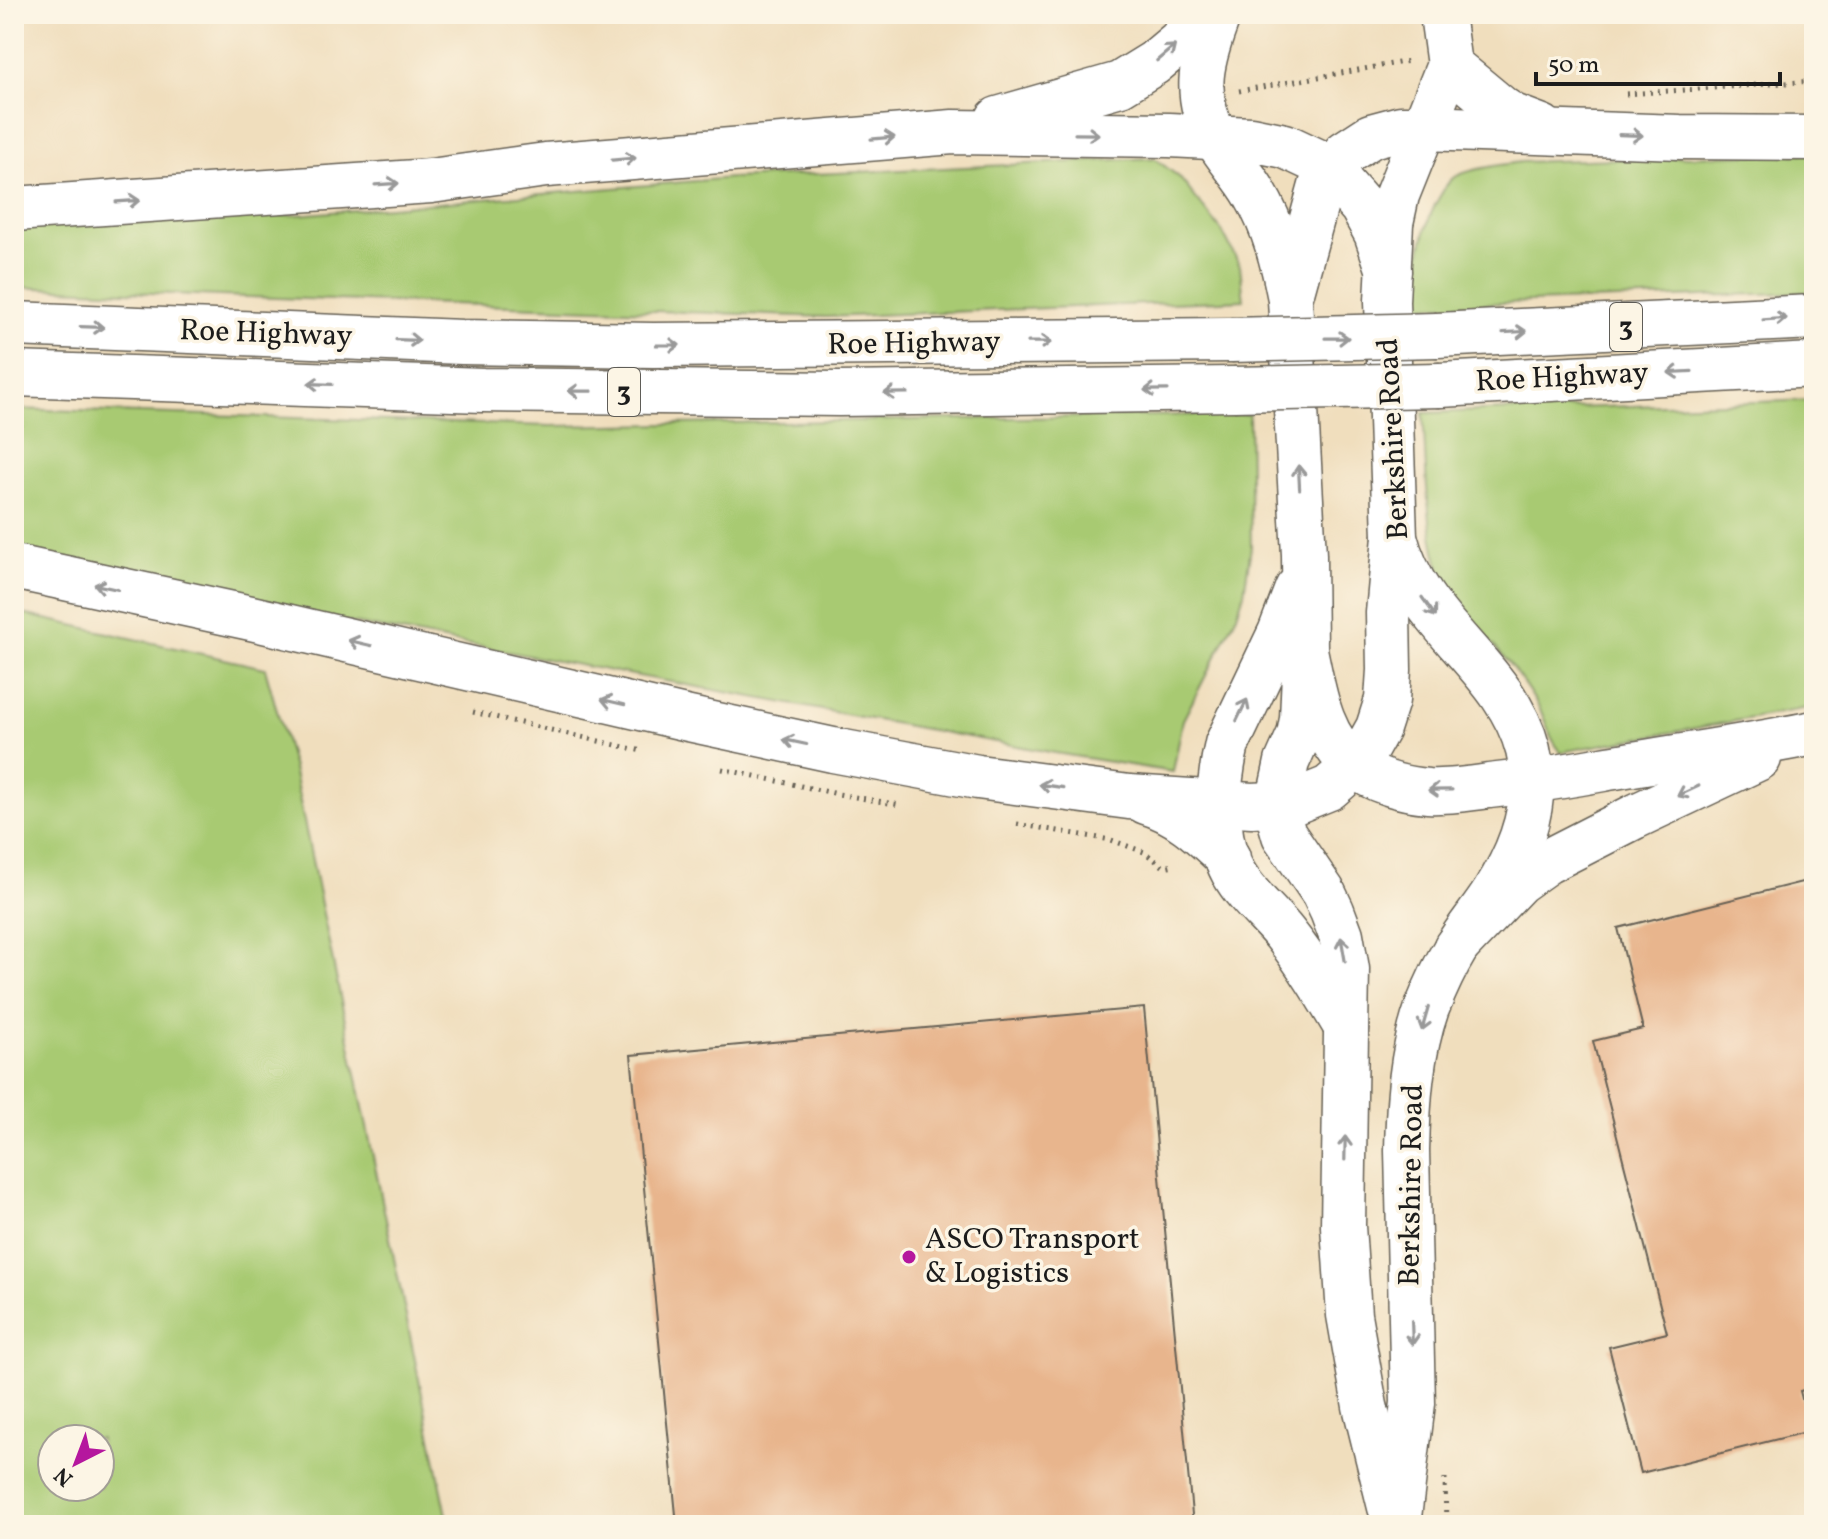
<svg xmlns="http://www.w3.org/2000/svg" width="1828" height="1539" viewBox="0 0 1828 1539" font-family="Vollkorn,serif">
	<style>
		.green { fill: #a8ca72; stroke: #627347; stroke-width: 2; fill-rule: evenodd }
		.building { fill: #e8b58d }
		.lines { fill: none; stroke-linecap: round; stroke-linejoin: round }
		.major-casing { stroke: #666054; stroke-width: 47 }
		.highway-casing { stroke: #666054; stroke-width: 47 }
		.path { stroke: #666054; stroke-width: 5; stroke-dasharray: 2 6; stroke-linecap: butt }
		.major { stroke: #fff; stroke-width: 44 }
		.highway { stroke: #fff; stroke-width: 44 }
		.highway-bridge-casing { stroke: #666054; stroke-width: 47; stroke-linecap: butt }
		.highway-bridge { stroke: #fff; stroke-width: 44 }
		.oneway { stroke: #999 }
		.poi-dot { fill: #b5179e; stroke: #fcf5e5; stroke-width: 3 }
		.labels { text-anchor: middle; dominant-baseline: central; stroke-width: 7; stroke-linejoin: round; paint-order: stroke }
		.shield { fill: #fcf5e5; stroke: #5f5d58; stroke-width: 2 }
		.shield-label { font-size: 28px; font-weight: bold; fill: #1c1c1c }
		.street-label { font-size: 30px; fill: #1c1c1c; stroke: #fcf5e5 }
		.poi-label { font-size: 30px; fill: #1c1c1c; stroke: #fcf5e5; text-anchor: start }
	</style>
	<rect width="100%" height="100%" fill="#fcf5e5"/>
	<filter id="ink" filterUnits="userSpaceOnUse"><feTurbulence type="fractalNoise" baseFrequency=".0125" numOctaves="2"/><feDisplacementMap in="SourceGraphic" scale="16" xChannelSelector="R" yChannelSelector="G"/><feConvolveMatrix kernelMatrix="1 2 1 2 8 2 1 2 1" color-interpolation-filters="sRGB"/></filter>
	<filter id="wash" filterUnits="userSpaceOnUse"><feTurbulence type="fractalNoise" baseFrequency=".006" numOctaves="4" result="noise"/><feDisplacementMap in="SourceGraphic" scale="32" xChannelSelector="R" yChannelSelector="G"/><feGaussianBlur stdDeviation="1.8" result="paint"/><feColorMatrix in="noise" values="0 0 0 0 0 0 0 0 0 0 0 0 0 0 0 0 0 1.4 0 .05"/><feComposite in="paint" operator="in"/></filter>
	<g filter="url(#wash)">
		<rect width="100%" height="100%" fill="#f0debd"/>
		<!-- green -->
		<g class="green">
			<path d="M1814,153V292L1417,306C1418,266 1420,225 1443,191C1446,186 1449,180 1455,177C1468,169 1505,164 1521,162Z"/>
			<polygon points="1154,158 1179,177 1222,231 1240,266 1244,300 826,317 220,296 14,287 14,224 296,215 731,178"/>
			<path d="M1814,400V707L1561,752C1551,741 1548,728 1542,714C1536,700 1525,686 1516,673C1498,646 1471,626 1453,598C1424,552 1427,467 1423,413Z"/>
			<polygon points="14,409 550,426 1249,414 1251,547 1244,593 1237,615 1183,720 1173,772 1055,753 207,596 14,553"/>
			<path d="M14,612L265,668L293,768L449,1525H14ZM100,1439V1487H52V1439Z"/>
		</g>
		<g id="blocks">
			<!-- building -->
			<g class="building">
				<polygon points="1814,879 1814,1387 1800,1391 1810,1431 1641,1473 1609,1347 1667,1333 1593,1041 1643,1029 1618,928"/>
				<polygon points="1144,1008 1193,1525 677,1525 631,1055"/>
			</g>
		</g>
	</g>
	<g filter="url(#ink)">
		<use href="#blocks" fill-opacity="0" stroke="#666054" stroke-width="2"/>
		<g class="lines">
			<!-- major casing -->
			<g class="major-casing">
				<g id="major">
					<path d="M1219,14C1202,58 1191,94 1216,138C1227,158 1244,174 1255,194C1274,226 1283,262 1290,299L1304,555L1305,650L1302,719L1299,735L1287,762L1278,804L1280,821L1284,835L1323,892L1332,911L1341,935L1347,969L1343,1226L1349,1315L1365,1406L1390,1507"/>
					<path d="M1297,589L1280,633L1227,744C1218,782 1213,836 1233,872C1246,896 1268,913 1285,934C1308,963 1327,995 1346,1027"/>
					<path d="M1398,1525L1413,1403L1407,1151C1408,1103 1411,1053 1427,1008C1435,988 1445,966 1456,948C1467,929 1482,912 1494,893C1521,851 1540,801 1528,750C1506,665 1417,627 1395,537L1387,301L1391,223L1397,195L1449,65L1442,14"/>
				</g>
			</g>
			<!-- highway casing -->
			<g class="highway-casing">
				<g id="highway">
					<polyline points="1449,65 1502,109 1513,116 1542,127"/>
					<polyline points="998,119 1120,84 1154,63 1179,42 1205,14"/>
					<polyline points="14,209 431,181 546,165 953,132 1169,135 1251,139 1285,146 1317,161 1342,184 1362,207 1376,233 1389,271"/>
					<polyline points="1290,299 1321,186 1345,153 1371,136 1401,128 1424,128 1680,137 1814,138"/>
					<polyline points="14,324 462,342 653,345 1231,340"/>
					<polyline points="1437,335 1814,317"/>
					<polyline points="14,374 483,390 839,394 1234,389"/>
					<polyline points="1440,385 1814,365"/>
					<polyline points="14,567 251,618 689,719 833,750 978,777 1129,797 1252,805 1292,803 1329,788 1359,762 1378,728 1387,700 1389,670 1388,613 1395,537"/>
					<path d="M1305,650C1314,691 1319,736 1354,765C1374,781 1402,789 1428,791C1448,792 1469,789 1489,786C1527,782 1565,776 1603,769C1674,757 1744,747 1814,733"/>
					<path d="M1146,802C1180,812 1203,835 1228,858"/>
					<polyline points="1456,947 1518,882 1546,862 1634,817 1759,758"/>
				</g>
			</g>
			<!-- path -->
			<g class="path">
				<polyline points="1239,91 1409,61"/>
				<polyline points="1626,94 1814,81"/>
				<polyline points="473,712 642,751"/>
				<polyline points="722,769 838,794 900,805"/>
				<polyline points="1017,824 1111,840 1144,852 1164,867 1174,865"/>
				<polyline points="1445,1478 1446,1525"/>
			</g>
			<!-- major -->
			<use href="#major" class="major"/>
			<!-- highway -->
			<use href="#highway" class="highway"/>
			<!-- highway-bridge casing -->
			<g class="highway-bridge-casing">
				<g id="highway-bridge">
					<polyline points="1231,340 1437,335"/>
					<polyline points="1234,389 1440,385"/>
				</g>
			</g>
			<!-- highway-bridge -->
			<use href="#highway-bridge" class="highway-bridge"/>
		</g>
		<!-- one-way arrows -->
		<defs><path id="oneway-shaft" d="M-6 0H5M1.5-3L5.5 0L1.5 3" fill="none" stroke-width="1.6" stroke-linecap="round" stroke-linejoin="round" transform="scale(2)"/></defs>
		<g class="oneway">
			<use href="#oneway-shaft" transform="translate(1166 53) rotate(-40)"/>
			<use href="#oneway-shaft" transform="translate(1087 134) rotate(1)"/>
			<use href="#oneway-shaft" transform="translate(1631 135) rotate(2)"/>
			<use href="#oneway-shaft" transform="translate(883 138) rotate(-5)"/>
			<use href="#oneway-shaft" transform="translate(624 159) rotate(-5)"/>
			<use href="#oneway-shaft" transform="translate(387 184) rotate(-4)"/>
			<use href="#oneway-shaft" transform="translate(128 201) rotate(-4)"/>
			<use href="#oneway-shaft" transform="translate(1775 319) rotate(-4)"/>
			<use href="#oneway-shaft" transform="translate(92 327) rotate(2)"/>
			<use href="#oneway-shaft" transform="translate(1515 332) rotate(-3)"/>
			<use href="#oneway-shaft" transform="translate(1337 338) rotate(-1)"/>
			<use href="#oneway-shaft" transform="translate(408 340) rotate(2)"/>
			<use href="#oneway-shaft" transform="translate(1040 342) rotate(-1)"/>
			<use href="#oneway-shaft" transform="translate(668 345)"/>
			<use href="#oneway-shaft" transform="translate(1680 372) rotate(177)"/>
			<use href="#oneway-shaft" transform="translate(320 384) rotate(-178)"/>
			<use href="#oneway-shaft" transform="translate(1156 390) rotate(179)"/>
			<use href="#oneway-shaft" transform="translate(580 391) rotate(-179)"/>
			<use href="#oneway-shaft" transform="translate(896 393) rotate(179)"/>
			<use href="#oneway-shaft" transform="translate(1299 477) rotate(-93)"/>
			<use href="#oneway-shaft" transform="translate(106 587) rotate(-168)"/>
			<use href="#oneway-shaft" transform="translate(1429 607) rotate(54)"/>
			<use href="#oneway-shaft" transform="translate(360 643) rotate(-167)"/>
			<use href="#oneway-shaft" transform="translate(613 702) rotate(-167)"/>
			<use href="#oneway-shaft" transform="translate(1242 710) rotate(-64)"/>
			<use href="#oneway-shaft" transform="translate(795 742) rotate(-168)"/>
			<use href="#oneway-shaft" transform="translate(1051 786) rotate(-172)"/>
			<use href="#oneway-shaft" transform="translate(1440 790) rotate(179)"/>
			<use href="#oneway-shaft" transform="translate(1688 791) rotate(155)"/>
			<use href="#oneway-shaft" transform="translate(1343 949) rotate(-100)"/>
			<use href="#oneway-shaft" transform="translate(1425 1019) rotate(106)"/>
			<use href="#oneway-shaft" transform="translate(1345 1148) rotate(-89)"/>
			<use href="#oneway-shaft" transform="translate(1412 1333) rotate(88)"/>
		</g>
	</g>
	<!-- markers -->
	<circle class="poi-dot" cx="909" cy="1257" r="8"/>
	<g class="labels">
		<!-- shield labels -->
		<g class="shield">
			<rect x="1610" y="303" width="32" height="48" rx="6"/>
			<rect x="608" y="368" width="32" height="48" rx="6"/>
		</g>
		<g class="shield-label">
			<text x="1626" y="327">3</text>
			<text x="624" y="392">3</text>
		</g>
		<!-- street labels -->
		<g class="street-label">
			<text transform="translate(266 334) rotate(2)">Roe Highway</text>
			<text transform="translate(914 344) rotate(-1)">Roe Highway</text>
			<text transform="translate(1562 378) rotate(-3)">Roe Highway</text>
			<text transform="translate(1394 439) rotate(-93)">Berkshire Road</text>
			<text transform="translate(1412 1185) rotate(-89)">Berkshire Road</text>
		</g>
		<!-- poi labels -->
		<g class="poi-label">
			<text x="925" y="1240">ASCO Transport<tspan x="925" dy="34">&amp; Logistics</tspan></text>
		</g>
	</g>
	<!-- margin -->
	<rect width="1828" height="1539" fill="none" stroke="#fcf5e5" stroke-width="48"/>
	<!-- north arrow -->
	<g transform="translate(76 1463) rotate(222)"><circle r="38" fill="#fcf5e5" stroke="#a29e95" stroke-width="2"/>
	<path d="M0-6L14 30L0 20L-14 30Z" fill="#b5179e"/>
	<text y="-12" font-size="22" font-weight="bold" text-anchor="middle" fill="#1c1c1c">N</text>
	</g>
	<!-- scale -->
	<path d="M1536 72v12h244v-12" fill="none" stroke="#1c1c1c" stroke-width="4"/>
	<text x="1548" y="72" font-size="24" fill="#1c1c1c" stroke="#fcf5e5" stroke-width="6" paint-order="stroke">50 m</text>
</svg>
